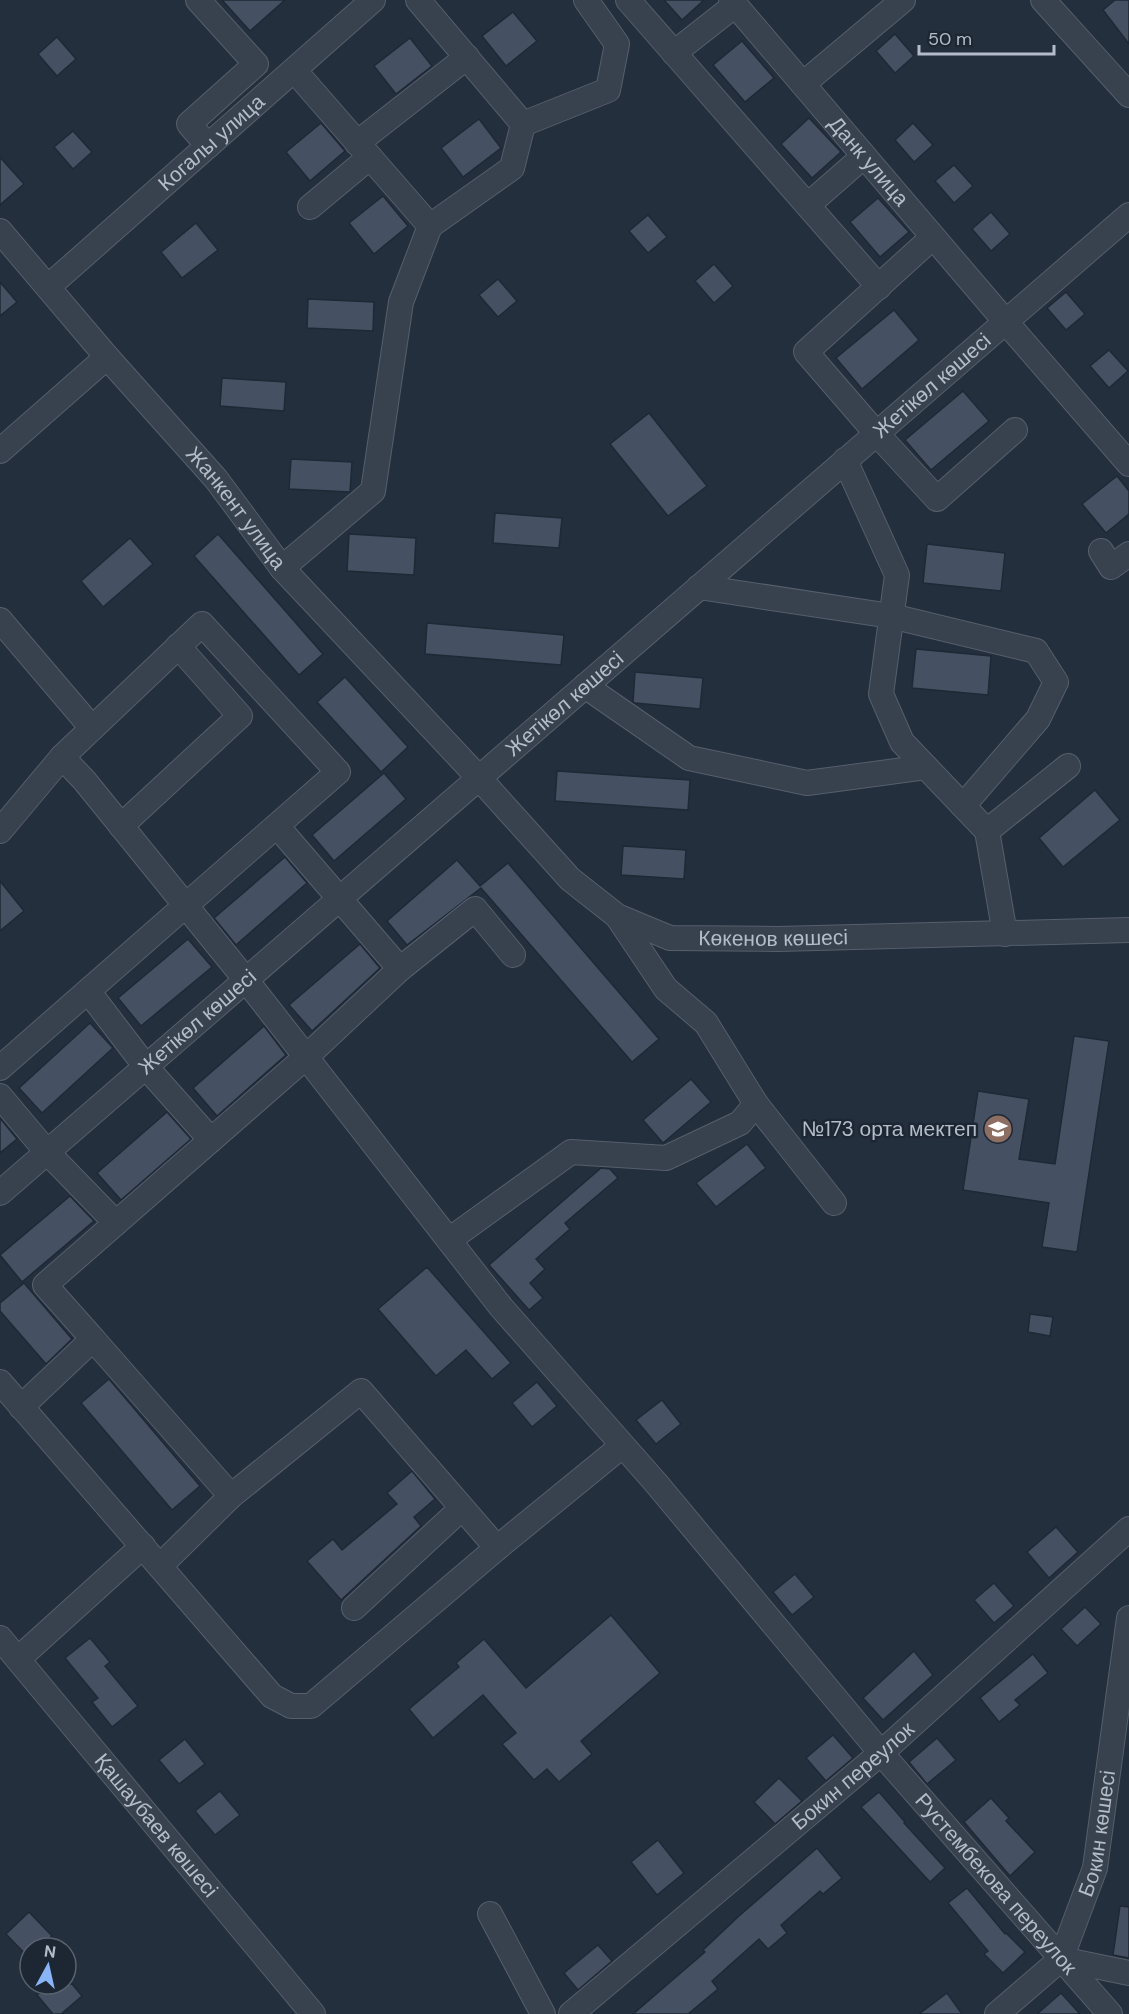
<svg xmlns="http://www.w3.org/2000/svg" width="1129" height="2014" viewBox="0 0 1129 2014" font-family="'DM Sans',sans-serif">
	<style>
		.building { fill: #455162; stroke: #1f2835; stroke-width: 1.5 }
		.lines { fill: none; stroke-linecap: round; stroke-linejoin: round }
		.minor-casing { stroke: #565f6c; stroke-width: 26 }
		.minor { stroke: #38414e; stroke-width: 24 }
		.labels { text-anchor: middle; dominant-baseline: central; stroke-width: 5; stroke-linejoin: round; paint-order: stroke }
		.street-label { font-size: 21px; fill: #b4bcc9; stroke: #1d2633 }
		.poi-label { font-size: 21px; fill: #b4bcc9; stroke: #1d2633; text-anchor: end }
	</style>
	<rect width="100%" height="100%" fill="#242f3e"/>
	<!-- building -->
	<g class="building">
		<polygon points="222,0 285,0 250,31"/>
		<polygon points="664,0 704,0 682,20"/>
		<polygon points="1115,0 1129,0 1129,44 1103,10"/>
		<polygon points="513,12 537,41 506,66 482,36"/>
		<polygon points="895,34 914,56 895,73 876,51"/>
		<polygon points="57,37 76,59 57,76 38,54"/>
		<polygon points="410,38 432,66 396,94 374,66"/>
		<polygon points="742,41 774,78 745,102 713,65"/>
		<polygon points="809,118 841,152 812,178 781,144"/>
		<polygon points="479,119 501,148 463,177 441,148"/>
		<polygon points="321,123 345,151 310,181 286,152"/>
		<polygon points="913,123 933,145 914,162 895,140"/>
		<polygon points="73,131 92,152 73,169 54,147"/>
		<polygon points="0,157 24,184 0,205"/>
		<polygon points="954,165 973,186 954,203 935,181"/>
		<polygon points="383,196 408,226 374,254 349,223"/>
		<polygon points="878,198 909,232 880,257 850,222"/>
		<polygon points="991,212 1010,234 991,251 972,229"/>
		<polygon points="648,215 667,237 648,253 629,231"/>
		<polygon points="196,223 218,250 182,278 161,252"/>
		<polygon points="714,264 733,286 714,303 695,281"/>
		<polygon points="498,279 517,301 498,317 479,295"/>
		<polygon points="0,282 17,302 0,316"/>
		<polygon points="1066,292 1085,314 1066,330 1047,308"/>
		<polygon points="308,299 374,302 373,331 307,328"/>
		<polygon points="894,310 919,340 862,389 836,358"/>
		<polygon points="1109,350 1128,371 1109,388 1090,366"/>
		<polygon points="222,378 286,382 284,411 220,406"/>
		<polygon points="963,391 989,421 931,470 905,440"/>
		<polygon points="649,413 707,486 668,516 610,444"/>
		<polygon points="291,459 352,462 350,492 289,489"/>
		<polygon points="1117,476 1129,491 1129,514 1106,533 1082,504"/>
		<polygon points="495,513 562,518 559,548 493,543"/>
		<polygon points="218,534 323,654 299,675 194,556"/>
		<polygon points="349,534 416,538 414,575 347,571"/>
		<polygon points="130,538 153,564 103,607 81,581"/>
		<polygon points="927,544 1005,553 1001,591 923,583"/>
		<polygon points="427,623 564,635 561,665 425,654"/>
		<polygon points="916,649 991,656 988,695 912,688"/>
		<polygon points="635,672 703,678 700,709 635,703 633,702"/>
		<polygon points="345,677 408,747 381,772 317,702"/>
		<polygon points="557,771 690,780 688,810 555,801"/>
		<polygon points="384,773 406,799 334,861 312,835"/>
		<polygon points="1095,790 1120,820 1063,867 1039,838"/>
		<polygon points="623,846 686,850 684,879 621,875"/>
		<polygon points="285,857 307,883 236,945 214,918"/>
		<polygon points="457,860 480,886 508,863 659,1039 632,1062 481,888 407,945 387,921"/>
		<polygon points="0,881 24,911 0,931"/>
		<polygon points="188,939 212,967 141,1026 118,998"/>
		<polygon points="360,944 380,968 312,1031 289,1005"/>
		<polygon points="90,1023 113,1048 42,1113 19,1088"/>
		<polygon points="264,1026 286,1055 217,1116 193,1088"/>
		<polygon points="1074,1036 1109,1041 1077,1252 1042,1247 1049,1203 963,1190 978,1091 1029,1099 1019,1159 1055,1164"/>
		<polygon points="691,1079 711,1102 663,1143 643,1120"/>
		<polygon points="167,1112 191,1139 121,1200 97,1173"/>
		<polygon points="0,1118 17,1139 0,1153"/>
		<polygon points="747,1144 766,1168 716,1207 696,1183"/>
		<polygon points="601,1168 610,1169 618,1178 565,1223 570,1229 536,1259 545,1269 530,1283 543,1298 529,1310 489,1265"/>
		<polygon points="70,1196 94,1221 22,1282 0,1255"/>
		<polygon points="427,1267 511,1363 492,1379 466,1350 436,1376 378,1309"/>
		<polygon points="24,1283 72,1339 46,1364 0,1311 0,1303"/>
		<polygon points="1030,1314 1053,1317 1050,1336 1028,1332"/>
		<polygon points="109,1379 200,1486 172,1510 81,1403"/>
		<polygon points="537,1382 557,1406 532,1427 512,1403"/>
		<polygon points="662,1400 681,1424 656,1444 636,1420"/>
		<polygon points="412,1471 435,1499 414,1517 421,1526 341,1600 307,1561 333,1539 342,1550 397,1504 387,1493"/>
		<polygon points="1056,1527 1078,1552 1049,1578 1027,1552"/>
		<polygon points="795,1574 814,1597 792,1615 773,1592"/>
		<polygon points="994,1583 1014,1606 994,1623 974,1600"/>
		<polygon points="1085,1607 1101,1624 1077,1646 1061,1629"/>
		<polygon points="611,1615 660,1673 581,1741 592,1754 559,1782 547,1769 534,1780 502,1744 516,1733 483,1695 433,1738 409,1709 459,1667 456,1663 484,1639 526,1688"/>
		<polygon points="90,1638 110,1662 105,1666 138,1706 112,1727 92,1702 98,1698 65,1658"/>
		<polygon points="914,1651 933,1675 883,1720 863,1698"/>
		<polygon points="1033,1654 1048,1673 1015,1700 1020,1705 999,1722 980,1698"/>
		<polygon points="833,1735 853,1758 826,1781 806,1758"/>
		<polygon points="937,1738 956,1760 927,1784 909,1762"/>
		<polygon points="185,1739 205,1764 179,1784 159,1760"/>
		<polygon points="779,1778 802,1801 775,1824 754,1802"/>
		<polygon points="220,1791 240,1815 215,1835 195,1811"/>
		<polygon points="879,1792 905,1822 904,1823 945,1868 930,1882 861,1807"/>
		<polygon points="991,1798 1009,1818 1006,1821 1035,1852 1010,1876 964,1822"/>
		<polygon points="658,1840 684,1873 657,1895 631,1862"/>
		<polygon points="817,1848 842,1878 823,1894 820,1891 781,1925 787,1933 768,1949 759,1939 712,1981 718,1989 688,2014 633,2014 705,1952 703,1950 739,1916"/>
		<polygon points="967,1888 1005,1934 1006,1933 1025,1952 1003,1973 984,1954 988,1951 948,1903"/>
		<polygon points="1120,1906 1129,1907 1129,1958 1113,1955"/>
		<polygon points="29,1912 52,1936 40,1948 30,1948 30,1959 6,1934"/>
		<polygon points="598,1945 612,1961 578,1990 564,1973"/>
		<polygon points="50,1984 72,1984 82,1996 61,2014 53,2014 37,1995"/>
		<polygon points="947,1993 962,2014 919,2014"/>
		<polygon points="1061,1993 1080,2014 1037,2014"/>
	</g>
	<g class="lines">
		<!-- minor casing -->
		<g class="minor-casing">
			<g id="minor">
				<polyline points="198,0 256,64 189,124 208,146"/>
				<polyline points="418,0 523,124"/>
				<polyline points="628,0 879,287"/>
				<path id="s1" d="M731,0L1005,321L1129,464"/>
				<polyline points="1043,0 1129,95"/>
				<polyline points="674,53 735,5"/>
				<polyline points="294,70 430,226"/>
				<polyline points="803,84 903,0"/>
				<polyline points="357,143 467,57"/>
				<polyline points="808,205 864,156"/>
				<polyline points="310,207 370,157"/>
				<path id="s2" d="M0,231L107,357L216,479L282,568L479,778L570,879L617,916L670,938L778,939L1129,930"/>
				<polyline points="933,237 806,352 876,433 937,499 1015,430"/>
				<path id="s3" d="M48,287L373,0"/>
				<polyline points="0,451 107,357"/>
				<polyline points="845,460 897,575 881,694 902,742 987,831 1005,934"/>
				<polyline points="1101,551 1111,567 1129,554"/>
				<polyline points="282,568 373,491 401,302 430,226 512,168 523,124 608,90 617,44 586,0"/>
				<polyline points="699,587 891,616 1036,651 1056,682 1038,719 963,806"/>
				<polyline points="0,620 92,728"/>
				<polyline points="585,686 689,758 807,783 926,767"/>
				<path id="s4" d="M62,757L84,780L246,980L501,1307L656,1483L881,1753L1110,2014"/>
				<polyline points="121,826 240,716 178,646"/>
				<polyline points="277,826 400,969"/>
				<polyline points="0,831 62,757 202,624 338,772 0,1068"/>
				<polyline points="987,831 1068,766"/>
				<polyline points="617,916 666,989 706,1023 756,1104 834,1203"/>
				<polyline points="88,991 146,1067 211,1140"/>
				<polyline points="0,1096 47,1152 116,1223"/>
				<path id="s5" d="M0,1193L1129,215"/>
				<polyline points="449,1240 571,1152 666,1158 740,1123 756,1104"/>
				<polyline points="93,1339 231,1496"/>
				<polyline points="0,1382 272,1696 291,1706 311,1706 497,1548 622,1446"/>
				<polyline points="21,1407 93,1339 45,1285 306,1057 400,969 475,909 513,955"/>
				<polyline points="160,1566 231,1496 361,1391 497,1548"/>
				<polyline points="354,1608 462,1508"/>
				<path id="s6" d="M0,1638L313,2014"/>
				<polyline points="18,1659 143,1546"/>
				<polyline points="490,1914 543,2014"/>
				<polyline points="1061,1959 1129,1973"/>
				<path id="s7" d="M571,2014L881,1753L1129,1529"/>
				<path id="s8" d="M997,2014L1061,1959L1095,1868L1129,1618"/>
			</g>
		</g>
		<!-- minor -->
		<use href="#minor" class="minor"/>
	</g>
	<!-- icons -->
	<defs>
		<g id="school-disc" transform="scale(1.5)"><circle r="9.5" fill="#8d6e63" stroke="#1d2633"/><path d="M0-5L7-2L0 1L-7-2ZM-4 1L0 2.5L4 1V4Q0 6-4 4Z" fill="#fff"/></g>
	</defs>
	<g fill-rule="evenodd">
		<use href="#school-disc" x="998" y="1129"/>
	</g>
	<g class="labels">
		<!-- street labels -->
		<g class="street-label">
			<text stroke="none"><textPath href="#s3" startOffset="218">Когалы улица</textPath></text>
			<text stroke="none"><textPath href="#s1" startOffset="212">Данк улица</textPath></text>
			<text stroke="none"><textPath href="#s5" startOffset="1233">Жетікөл көшесі</textPath></text>
			<text stroke="none"><textPath href="#s2" startOffset="364">Жанкент улица</textPath></text>
			<text stroke="none"><textPath href="#s5" startOffset="747">Жетікөл көшесі</textPath></text>
			<text stroke="none"><textPath href="#s2" startOffset="1084">Көкенов көшесі</textPath></text>
			<text stroke="none"><textPath href="#s5" startOffset="261">Жетікөл көшесі</textPath></text>
			<text stroke="none"><textPath href="#s7" startOffset="369">Бокин переулок</textPath></text>
			<text stroke="none"><textPath href="#s6" startOffset="244">Қашаубаев көшесі</textPath></text>
			<text stroke="none"><textPath href="#s8" startOffset="216">Бокин көшесі</textPath></text>
			<text stroke="none"><textPath href="#s4" startOffset="1464">Рустембекова переулок</textPath></text>
		</g>
		<!-- poi labels -->
		<g class="poi-label">
			<text x="977" y="1129">№173 орта мектеп</text>
		</g>
	</g>
	<!-- north arrow -->
	<g transform="translate(48 1966) rotate(8)"><circle r="28" fill="#1d2633" stroke="#59626f" stroke-width="1.5"/>
	<path d="M0-4.5L10 22L0 15L-10 22Z" fill="#8ab4f8"/>
	<text y="-9" font-size="16" font-weight="bold" text-anchor="middle" fill="#b4bcc9">N</text>
	</g>
	<!-- scale -->
	<path d="M919 45v9h135v-9" fill="none" stroke="#b4bcc9" stroke-width="3"/>
	<text x="928" y="45" font-size="18" fill="#b4bcc9" stroke="#1d2633" stroke-width="4.5" paint-order="stroke">50 m</text>
</svg>
